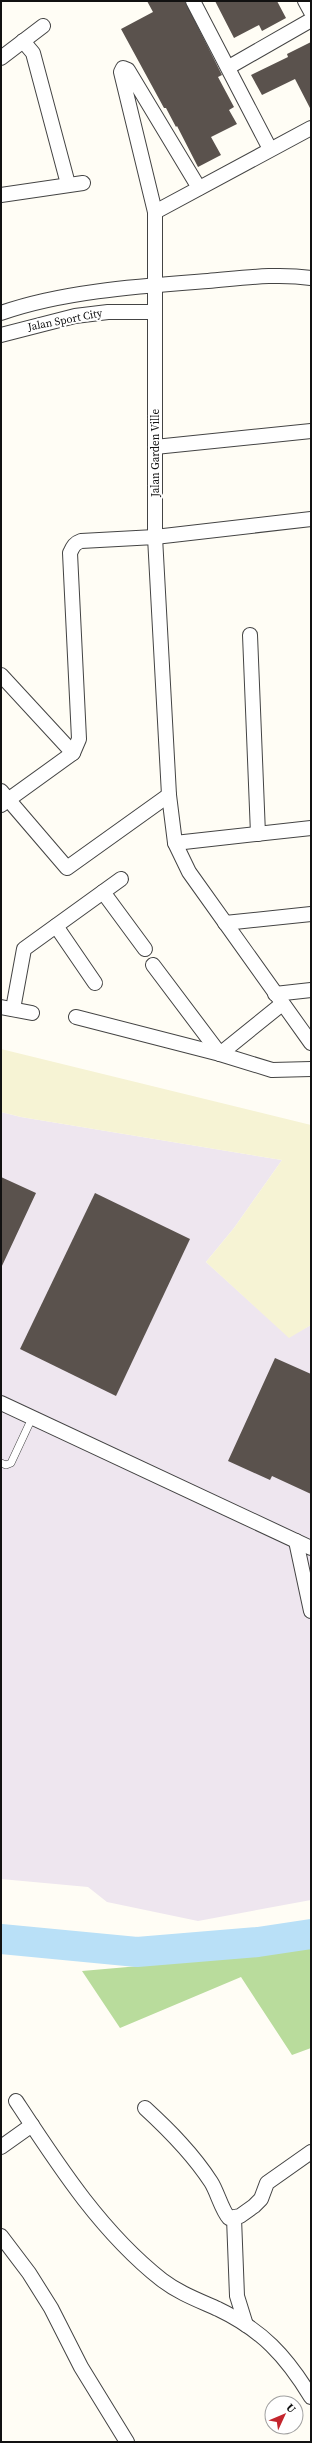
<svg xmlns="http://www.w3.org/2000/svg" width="312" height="2443" viewBox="0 0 312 2443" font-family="'Source Serif 4',serif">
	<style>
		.industrial { fill: #eee6ef }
		.farmland { fill: #f6f3d4 }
		.forest { fill: #b9dc9c }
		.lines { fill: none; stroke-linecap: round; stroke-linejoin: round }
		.river { stroke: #b9e0f7; stroke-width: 30 }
		.building { fill: #5a524d }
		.lane-casing { stroke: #444; stroke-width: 8 }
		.street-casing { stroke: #444; stroke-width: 16 }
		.lane { stroke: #fff; stroke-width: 7 }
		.street { stroke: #fff; stroke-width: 14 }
		.labels { text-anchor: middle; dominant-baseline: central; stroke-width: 4; stroke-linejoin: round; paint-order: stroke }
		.street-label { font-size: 11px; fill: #111; stroke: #fff }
	</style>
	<rect width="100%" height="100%" fill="#fffdf5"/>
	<!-- industrial -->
	<polygon class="industrial" points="1,1112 21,1117 282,1160 234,1228 206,1262 289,1337 311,1325 311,1900 198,1921 107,1902 88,1887 1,1879"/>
	<!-- farmland -->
	<polygon class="farmland" points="1,1049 311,1125 311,1325 289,1338 206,1262 234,1228 282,1160 21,1117 1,1112"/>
	<!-- forest -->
	<polygon class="forest" points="311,1942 311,2048 292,2055 241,1977 120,2028 82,1971 231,1958"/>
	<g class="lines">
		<!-- river -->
		<polyline class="river" points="1,1939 137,1952 258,1942 311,1934"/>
	</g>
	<!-- building -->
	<g class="building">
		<polygon points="147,1 185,1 222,75 218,77 234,107 229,110 237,124 211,137 221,155 198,167 177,126 176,127 166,108 164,108 121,29 153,12"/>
		<polygon points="215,1 277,1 286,18 262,31 259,25 234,38"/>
		<polygon points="311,42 311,110 295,79 262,95 251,75 288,57 287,54"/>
		<polygon points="1,1177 36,1193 1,1268"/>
		<polygon points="95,1193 190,1239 116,1396 20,1349"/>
		<polygon points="275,1358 311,1374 311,1494 272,1476 270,1480 228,1461"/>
	</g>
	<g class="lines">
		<!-- lane casing -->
		<g class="lane-casing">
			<polyline id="lane" points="1,1463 6,1465 11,1463 32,1418"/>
		</g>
		<!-- street casing -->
		<g class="street-casing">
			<g id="street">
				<polyline points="193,1 270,149"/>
				<polyline points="305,1 311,12"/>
				<polyline points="23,41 33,53 68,184"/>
				<polyline points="1,58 43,26"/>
				<polyline points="229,67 311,20"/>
				<polyline points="199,188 128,70 123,68 121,72 155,212 155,537 311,519"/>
				<polyline points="1,195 83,183"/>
				<polyline points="155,212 311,128"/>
				<path d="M1,313C63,291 142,286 208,281C243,278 277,273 311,278"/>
				<polyline points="1,335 75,316 108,312 154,312"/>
				<polyline points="155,447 311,431"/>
				<polyline points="250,635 258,834"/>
				<polyline points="1,675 73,753"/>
				<polyline points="1,791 67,868 169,795"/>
				<path d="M1,805L73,753L79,739L70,553C73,546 75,543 81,541L155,537L169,795L175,843L189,872L311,1043"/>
				<polyline points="175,843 311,828"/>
				<polyline points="103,892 145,949"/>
				<polyline points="225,923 311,914"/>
				<polyline points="56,926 95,983"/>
				<polyline points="153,965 220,1054"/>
				<polyline points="275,994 311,990"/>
				<polyline points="282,1004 220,1054 272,1070 311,1069"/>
				<polyline points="1,1007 32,1013"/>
				<polyline points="13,1009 24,949 121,879"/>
				<polyline points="76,1017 220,1054"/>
				<polyline points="1,1403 311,1548"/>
				<polyline points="296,1541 311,1611"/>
				<path d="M16,2101C58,2165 101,2232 162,2280C179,2293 198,2300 218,2309C262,2330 286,2356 311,2397"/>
				<path d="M145,2108C170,2131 193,2154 211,2182C217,2191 222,2211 229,2218L240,2216L254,2206L261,2199L267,2183L311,2152"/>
				<polyline points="1,2147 32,2125"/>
				<polyline points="234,2218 237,2296 246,2325"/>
				<polyline points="1,2236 29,2273 51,2308 81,2367 127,2442"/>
			</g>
		</g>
		<!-- lane -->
		<use href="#lane" class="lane"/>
		<!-- street -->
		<use href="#street" class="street"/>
	</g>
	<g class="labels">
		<!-- street labels -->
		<g class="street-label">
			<text transform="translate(65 320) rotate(-11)">Jalan Sport City</text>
			<text transform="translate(155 453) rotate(-90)">Jalan Garden Ville</text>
		</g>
	</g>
	<!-- border -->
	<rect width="312" height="2443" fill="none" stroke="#111111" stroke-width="4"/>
	<!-- north arrow -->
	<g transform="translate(284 2415) rotate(46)"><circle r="19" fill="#ffffff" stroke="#a0a0a0"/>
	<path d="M0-3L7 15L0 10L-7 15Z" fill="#c4262e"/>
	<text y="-6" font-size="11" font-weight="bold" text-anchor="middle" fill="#111111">U</text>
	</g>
</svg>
